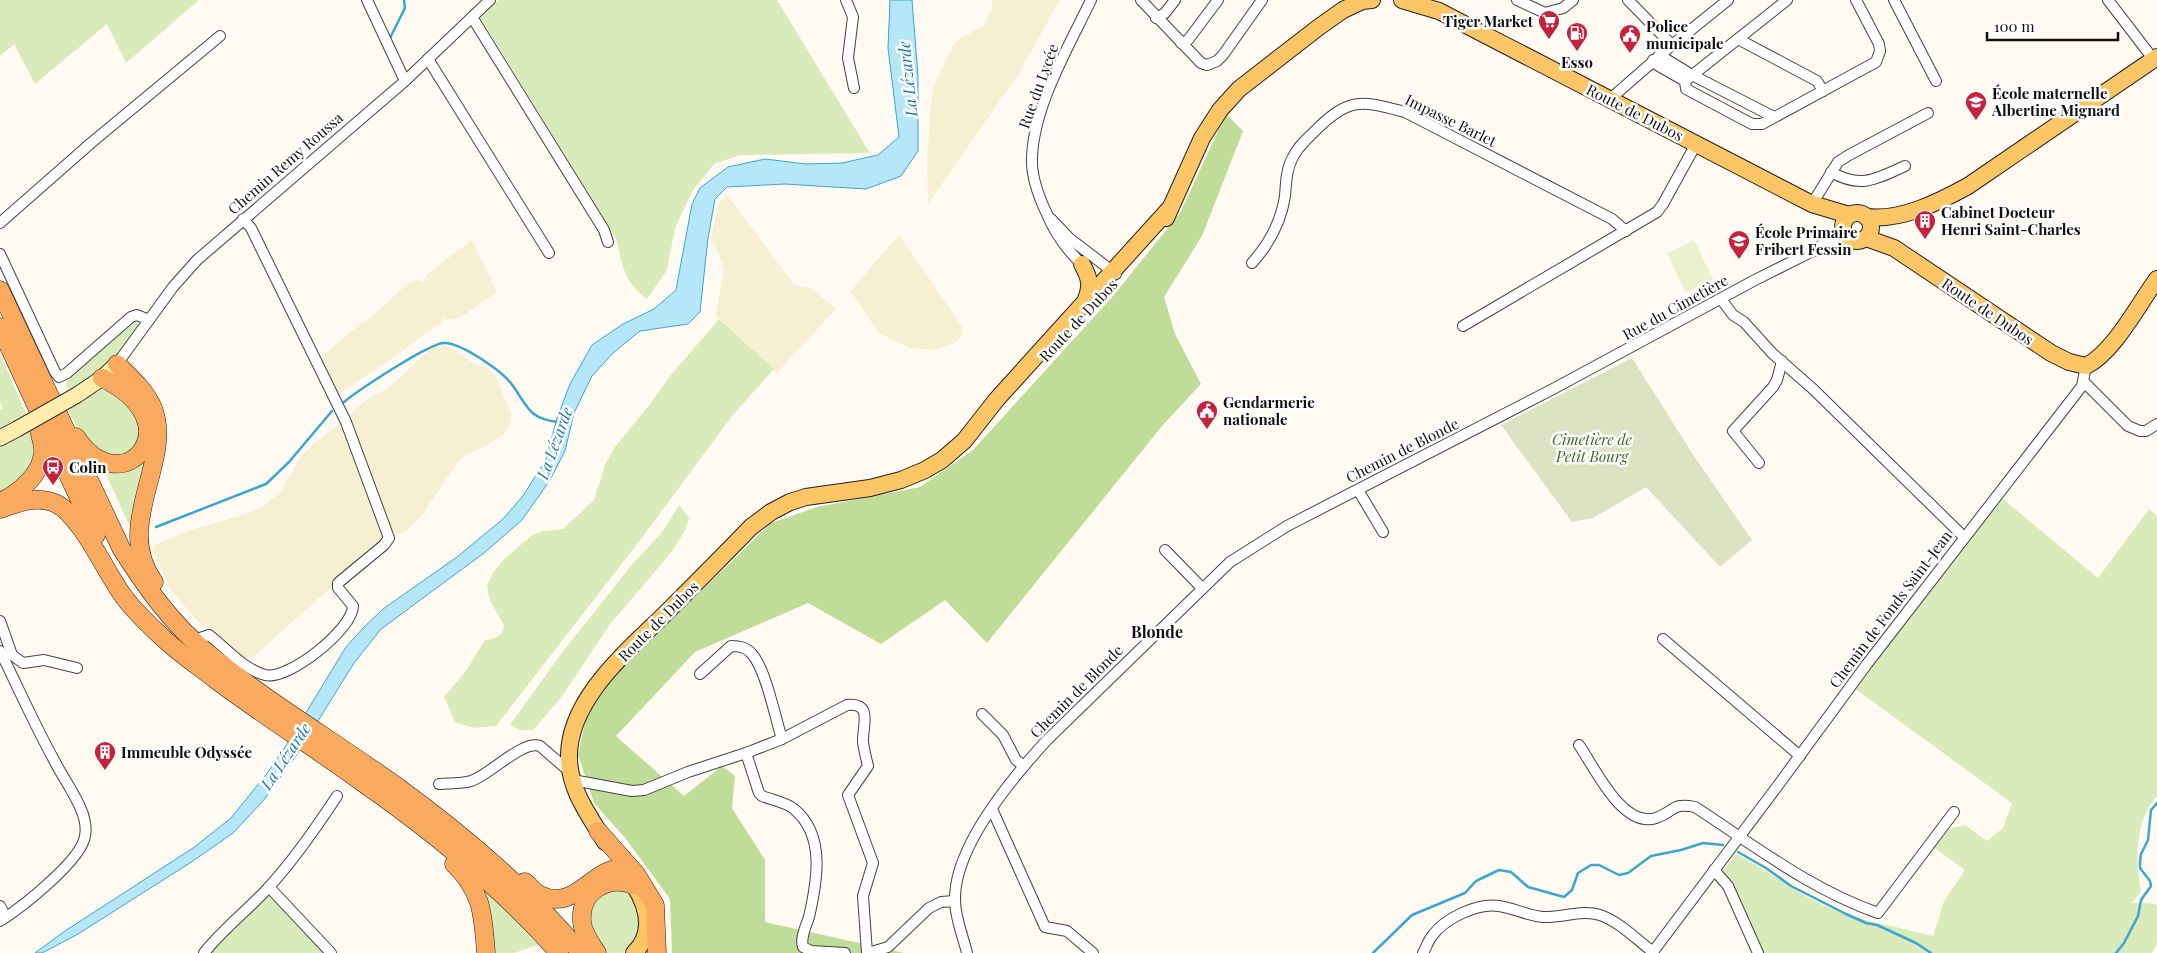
<svg xmlns="http://www.w3.org/2000/svg" width="2157" height="953" viewBox="0 0 2157 953" font-family="'Playfair Display',serif">
	<style>
		.farmland { fill: #f6efd1 }
		.green { fill: #d9ebba }
		.forest { fill: #bfdd99 }
		.cemetery { fill: #dce3c2 }
		.pitch { fill: #e9f2cc }
		.water { fill: #b6e7f8; stroke: #3aa6d2 }
		.lines { fill: none; stroke-linecap: round; stroke-linejoin: round }
		.stream { stroke: #3aa6d2; stroke-width: 2.5 }
		.minor-casing { stroke: #434343; stroke-width: 12 }
		.secondary-casing { stroke: #323232; stroke-width: 17 }
		.primary-casing { stroke: #212121; stroke-width: 18 }
		.trunk-casing { stroke: #212121; stroke-width: 19 }
		.minor { stroke: #fff; stroke-width: 10 }
		.secondary { stroke: #ffedae; stroke-width: 15 }
		.primary { stroke: #fcc666; stroke-width: 16 }
		.trunk { stroke: #faaa5f; stroke-width: 18 }
		.secondary-bridge-casing { stroke: #323232; stroke-width: 17; stroke-linecap: butt }
		.secondary-bridge { stroke: #ffedae; stroke-width: 15 }
		.labels { text-anchor: middle; dominant-baseline: central; stroke-width: 5; stroke-linejoin: round; paint-order: stroke }
		.poi-label { font-size: 15px; font-weight: bold; fill: #101010; stroke: #fff; text-anchor: start }
		.street-label { font-size: 15px; fill: #101010; stroke: #fff }
		.park-label { font-size: 15px; font-style: italic; fill: #366b1d; stroke: #fff }
		.water-label { font-size: 16px; font-style: italic; fill: #1477a7; stroke: #fff }
		.neighbourhood-label { font-size: 16px; font-weight: bold; fill: #101010; stroke: #fff }
	</style>
	<rect width="100%" height="100%" fill="#fffbf3"/>
	<!-- farmland -->
	<g class="farmland">
		<polygon points="991,0 1060,0 1018,75 928,204 927,161 931,101 935,83 952,47 959,39 984,25 993,7"/>
		<polygon points="728,196 794,285 811,288 836,309 777,373 716,315 724,270 715,244 710,242 719,202"/>
		<polygon points="899,235 963,328 961,337 955,343 934,350 910,348 879,333 850,291"/>
		<polygon points="472,240 497,292 460,318 447,320 444,318 442,322 388,361 339,394 333,395 317,361 361,323 372,317 407,284 418,280 424,282 426,275"/>
		<polygon points="445,346 454,349 474,364 488,368 495,375 511,413 510,424 503,435 488,445 466,455 457,463 423,514 408,529 397,535 389,536 253,657 239,661 205,629 172,592 152,551 155,545 185,532 245,514 262,507 280,492 302,455 315,443 343,421 346,422 355,409 369,398 384,391 398,380 421,357 434,347"/>
	</g>
	<!-- green -->
	<g class="green">
		<polygon points="0,0 199,0 126,63 107,24 35,84 14,44 0,56"/>
		<path d="M499,0H777L870,153L740,155L714,164L693,190L675,228L667,270L647,299C624,282 622,265 616,238L480,17Z"/>
		<path d="M719,319L774,369L732,416L644,535L496,726L474,728L455,722L444,697L465,672L485,640C494,639 503,636 504,626L489,598L487,585L493,573L503,560L531,536L542,531L563,529L594,500L605,465L614,448L650,404L670,376Z"/>
		<polygon points="136,321 139,327 122,350 100,374 72,390 66,387 68,378"/>
		<polygon points="0,354 27,416 0,431 0,410 3,409 0,402"/>
		<path d="M102,390C123,392 131,406 142,422L138,446L116,459L85,442L66,407Z"/>
		<path d="M34,426C41,469 31,473 0,499V446Z"/>
		<polygon points="149,455 134,536 104,470"/>
		<path d="M2002,498L2098,578L2149,509L2157,516V796C2135,820 2135,861 2141,891L2132,903H2149L2157,905V943L2152,953H1758L1719,876L1736,854C1765,868 1790,889 1819,903C1854,920 1895,926 1933,936L1944,901L1965,870L1933,847L1951,828L1965,825L1987,841L2003,828L2012,803L1854,688Z"/>
		<polygon points="679,505 689,518 685,531 670,554 611,623 560,699 533,730 520,730 510,725 561,654 630,567 663,531"/>
		<polygon points="269,887 331,953 204,953"/>
		<path d="M625,887C643,909 646,933 623,953H604C592,932 583,916 597,893Z"/>
		<polygon points="485,889 538,945 514,953 493,953 483,891"/>
	</g>
	<!-- forest -->
	<polygon class="forest" points="1226,114 1243,131 1202,236 1164,297 1175,334 1201,384 1162,426 987,643 945,600 881,644 808,603 695,652 616,736 684,796 722,766 735,776 732,808 765,860 765,922 904,953 672,953 670,899 626,839 594,803 578,755 587,714 609,681 771,523 817,507 920,487 973,450 1113,296 1180,213"/>
	<!-- cemetery -->
	<polygon class="cemetery" points="1632,358 1694,456 1752,540 1720,567 1646,487 1593,518 1572,522 1501,425"/>
	<!-- pitch -->
	<polygon class="pitch" points="1694,240 1713,279 1686,293 1667,253"/>
	<!-- water -->
	<polygon class="water" points="890,0 912,0 918,76 918,151 901,176 866,189 785,184 727,187 715,199 708,238 700,312 688,324 640,331 613,353 592,376 574,413 565,451 550,480 522,520 484,553 381,629 354,663 298,753 263,801 233,833 193,861 78,934 42,953 35,953 65,931 193,848 231,818 268,772 287,744 346,647 364,627 383,609 457,557 503,519 523,496 546,459 557,418 570,384 592,345 623,324 654,309 676,290 692,204 700,188 728,167 765,159 806,164 842,163 878,155 899,137 888,48"/>
	<g class="lines">
		<!-- stream -->
		<g class="stream">
			<polyline points="390,38 405,8 404,0"/>
			<path d="M344,402C360,389 425,346 443,343C459,341 504,372 513,386C528,407 529,419 558,422"/>
			<polyline points="156,527 266,484 289,462 332,411"/>
			<polyline points="1738,852 1766,868 1791,886 1846,914 1866,923 1877,925 1916,943 1931,953"/>
			<polyline points="1373,953 1412,915 1465,893 1476,881 1499,870 1511,872 1528,887 1564,897 1572,890 1578,873 1591,865 1599,865 1619,875 1628,873 1651,856 1681,850 1703,843 1723,845"/>
			<polyline points="2116,953 2124,943 2138,916 2141,900 2151,886 2150,881 2140,868 2140,862 2141,854 2148,840 2151,810 2157,803"/>
		</g>
		<!-- minor casing -->
		<g class="minor-casing">
			<g id="minor">
				<polyline points="367,0 405,81"/>
				<polyline points="846,0 853,17 848,58 854,88"/>
				<polyline points="1141,0 1201,63 1207,65 1217,61 1223,55 1262,0"/>
				<polyline points="1517,0 1545,13 1563,8 1573,0"/>
				<polyline points="1628,0 1672,45"/>
				<polyline points="1787,0 1685,81 1686,89 1752,124 1762,124 1876,62 1880,51 1879,44 1856,0"/>
				<polyline points="1894,0 1936,81"/>
				<polyline points="2108,0 2154,60"/>
				<polyline points="472,17 604,230 608,242"/>
				<polyline points="1156,18 1165,13 1175,0"/>
				<polyline points="1738,39 1817,81 1823,91"/>
				<polyline points="1181,43 1188,40 1218,0"/>
				<polyline points="1659,55 1692,75 1774,117"/>
				<polyline points="428,59 549,253"/>
				<polyline points="1653,60 1657,65 1685,81"/>
				<polyline points="1609,100 1672,45 1728,0"/>
				<path d="M1831,172C1861,189 1876,179 1905,166"/>
				<polyline points="1812,204 1838,162 1849,155 1928,113"/>
				<polyline points="1051,219 1069,238 1116,274"/>
				<polyline points="0,223 91,143 220,36"/>
				<polyline points="1820,246 1842,230"/>
				<polyline points="0,254 55,372 59,377 67,373 131,317 137,315 149,320"/>
				<path d="M1252,263C1270,243 1281,222 1285,196C1286,184 1286,170 1292,159C1297,147 1307,139 1316,130C1350,96 1362,101 1405,112L1612,219L1626,231"/>
				<path d="M1085,267C1067,251 1055,234 1046,212C1038,195 1031,175 1032,157C1034,105 1069,46 1091,0"/>
				<polyline points="1721,299 1733,315 1744,322 1772,353 1813,389 1964,537"/>
				<polyline points="1463,326 1657,212 1663,204 1696,144"/>
				<polyline points="117,364 173,287 197,260 405,81 490,0"/>
				<polyline points="2084,382 2128,426 2140,431 2146,431 2157,424"/>
				<polyline points="1759,463 1733,431 1773,387 1777,380 1782,361"/>
				<polyline points="1358,490 1383,532"/>
				<polyline points="1165,550 1202,588"/>
				<polyline points="0,621 12,655 23,663 44,660 77,668"/>
				<path d="M197,639L209,635C227,649 243,669 265,675C288,681 353,629 353,606L338,588V583L384,545L389,538L346,422L251,228L243,219"/>
				<polyline points="1663,639 1800,756"/>
				<path d="M0,651C18,687 34,724 54,760C62,776 73,791 80,807C84,815 87,827 85,836C82,860 21,908 0,921"/>
				<path d="M700,674L731,646C739,646 746,647 752,654C766,670 775,717 782,739"/>
				<polyline points="982,714 1003,735 1016,760 1024,766"/>
				<path d="M1579,745C1594,766 1622,829 1656,818C1675,812 1671,802 1695,807C1755,846 1810,889 1878,913L1954,812"/>
				<path d="M746,753L759,793L762,796C772,800 786,802 794,809C826,835 817,882 809,917C806,926 800,938 803,947L811,951L845,953"/>
				<path d="M572,782L578,781L632,791L644,790L688,772L746,753L782,739L847,705C874,702 862,727 863,742C864,750 866,758 868,766L848,795L873,863L863,896L867,953"/>
				<path d="M439,784C449,783 461,784 471,781C490,775 522,740 540,746L570,772"/>
				<polyline points="992,809 1045,927 1067,931 1093,953"/>
				<polyline points="1714,870 1728,886 1758,953"/>
				<polyline points="269,887 331,953"/>
				<polyline points="0,906 6,917"/>
				<path d="M204,953C223,929 248,910 268,888C294,860 316,828 337,796"/>
				<polyline points="868,953 888,947 929,908 941,902 955,901"/>
				<path d="M967,953C963,936 955,918 955,900C954,847 1013,777 1047,740L1230,562L1287,526L1553,389L1755,280L1811,252L1834,244L1853,242"/>
				<path d="M1423,953C1426,948 1428,941 1432,936C1445,918 1477,903 1499,906C1514,908 1528,916 1543,917C1562,918 1582,909 1600,915C1620,922 1636,939 1653,952"/>
				<polyline points="1652,953 1779,784 1867,664 2082,386 2086,366"/>
			</g>
		</g>
		<!-- secondary casing -->
		<g class="secondary-casing">
			<g id="secondary">
				<polyline points="77,395 102,378 117,364"/>
				<polyline points="0,438 17,429"/>
			</g>
		</g>
		<!-- primary casing -->
		<g class="primary-casing">
			<g id="primary">
				<polyline points="1402,0 1439,11 1812,204 1849,215"/>
				<circle cx="1857" cy="227" r="14"/>
				<path d="M1866,217C1901,221 1937,203 1968,186L2157,57"/>
				<polyline points="1166,218 1202,138 1220,110 1239,89 1319,27 1343,10 1362,1 1372,0"/>
				<path d="M1866,238L1894,248L2051,353L2069,362L2086,366C2114,352 2138,305 2157,279"/>
				<path d="M1082,264C1089,277 1092,285 1086,299"/>
				<path d="M605,842C589,815 570,791 569,759C567,699 630,649 668,611C696,583 724,555 751,527L771,512L790,502L806,497L870,488L901,480L925,470L942,460L964,441L997,399L1170,208"/>
				<path d="M634,885C647,906 655,933 634,953"/>
			</g>
		</g>
		<!-- trunk casing -->
		<g class="trunk-casing">
			<g id="trunk">
				<path d="M0,290L121,548C146,587 173,626 210,655C270,704 337,743 399,788C462,834 531,893 581,953"/>
				<polyline points="0,327 96,535"/>
				<path d="M117,364C130,377 146,391 153,408C174,462 112,524 154,582"/>
				<path d="M76,437C122,507 197,423 102,378"/>
				<path d="M0,502C19,493 41,475 43,453C44,446 40,436 39,429"/>
				<path d="M0,509C18,503 36,495 55,503C81,515 106,573 124,597C135,612 149,625 163,638C179,653 198,666 216,680C263,715 312,746 359,780C431,830 501,887 559,953"/>
				<polyline points="598,831 636,874 655,905 657,953"/>
				<path d="M454,864C483,892 483,916 486,953"/>
				<path d="M525,882C530,886 535,893 540,895C576,913 594,865 623,869"/>
				<path d="M597,953C591,944 583,933 582,922C579,891 608,875 634,885"/>
			</g>
		</g>
		<!-- minor -->
		<use href="#minor" class="minor"/>
		<!-- secondary -->
		<use href="#secondary" class="secondary"/>
		<!-- primary -->
		<use href="#primary" class="primary"/>
		<!-- trunk -->
		<use href="#trunk" class="trunk"/>
		<!-- secondary-bridge casing -->
		<g class="secondary-bridge-casing">
			<polyline id="secondary-bridge" points="17,429 77,395"/>
		</g>
		<!-- secondary-bridge -->
		<use href="#secondary-bridge" class="secondary-bridge"/>
	</g>
	<!-- icons -->
	<defs>
		<g id="supermarket-pin" transform="scale(1.125)"><path d="M0 17L-7.5 6A9.5 9.5 0 1 1 7.5 6Z" fill="#c5223d" stroke="#fff"/><path d="M-6-5.5h2.5l.6 2H6L4.5 2H-2.5L-4.4-4H-6ZM-1.5 3.2a1.3 1.3 0 1 0 .1 0ZM3 3.2a1.3 1.3 0 1 0 .1 0Z" fill="#fff"/></g>
		<g id="fuel-pin" transform="scale(1.125)"><path d="M0 17L-7.5 6A9.5 9.5 0 1 1 7.5 6Z" fill="#c5223d" stroke="#fff"/><path d="M-5.5-6h7V0h2V4h1.3V-2.5L3-4.5l.8-.8L6-3V5H2.5V1h-1V6h-7ZM-4.2-4.7v3.2H.2V-4.7Z" fill="#fff"/></g>
		<g id="civic-pin" transform="scale(1.125)"><path d="M0 17L-7.5 6A9.5 9.5 0 1 1 7.5 6Z" fill="#c5223d" stroke="#fff"/><path d="M-.6-6.5H3V-4.5H.6V-3L4-1V1h2V6H-6V1h2V-1L-.6-3ZM-1.2 2.5V6h2.4V2.5Z" fill="#fff"/></g>
		<g id="school-pin" transform="scale(1.125)"><path d="M0 17L-7.5 6A9.5 9.5 0 1 1 7.5 6Z" fill="#c5223d" stroke="#fff"/><path d="M0-5L7-2L0 1L-7-2ZM-4 1L0 2.5L4 1V4Q0 6-4 4Z" fill="#fff"/></g>
		<g id="building-pin" transform="scale(1.125)"><path d="M0 17L-7.5 6A9.5 9.5 0 1 1 7.5 6Z" fill="#c5223d" stroke="#fff"/><path d="M-4-6H4V6H1V3H-1V6H-4ZM-2.5-4.3h1.7v1.8h-1.7ZM.8-4.3h1.7v1.8H.8ZM-2.5-1h1.7V.8h-1.7ZM.8-1h1.7V.8H.8Z" fill="#fff"/></g>
		<g id="bus-pin" transform="scale(1.125)"><path d="M0 17L-7.5 6A9.5 9.5 0 1 1 7.5 6Z" fill="#c5223d" stroke="#fff"/><path d="M-5-6H5V4H4V6H2V4H-2V6H-4V4H-5ZM-3.5-4V0h7V-4ZM-3.5 1.2v1.5H-2V1.2ZM2 1.2v1.5H3.5V1.2Z" fill="#fff"/></g>
	</defs>
	<g fill-rule="evenodd">
		<use href="#supermarket-pin" x="1549" y="21"/>
		<use href="#fuel-pin" x="1577" y="33"/>
		<use href="#civic-pin" x="1630" y="35"/>
		<use href="#school-pin" x="1976" y="102"/>
		<use href="#building-pin" x="1925" y="221"/>
		<use href="#school-pin" x="1739" y="241"/>
		<use href="#civic-pin" x="1207" y="411"/>
		<use href="#bus-pin" x="53" y="467"/>
		<use href="#building-pin" x="105" y="752"/>
	</g>
	<g class="labels">
		<!-- poi labels -->
		<g class="poi-label">
			<text x="1533" y="21" text-anchor="end">Tiger Market</text>
			<text x="1646" y="26">Police<tspan x="1646" dy="17">municipale</tspan></text>
			<text x="1577" y="62" text-anchor="middle">Esso</text>
			<text x="1992" y="93">École maternelle<tspan x="1992" dy="17">Albertine Mignard</tspan></text>
			<text x="1941" y="212">Cabinet Docteur<tspan x="1941" dy="17">Henri Saint-Charles</tspan></text>
			<text x="1755" y="232">École Primaire<tspan x="1755" dy="17">Fribert Fessin</tspan></text>
			<text x="1223" y="402">Gendarmerie<tspan x="1223" dy="17">nationale</tspan></text>
			<text x="69" y="467">Colin</text>
			<text x="121" y="752">Immeuble Odyssée</text>
		</g>
		<!-- street labels -->
		<g class="street-label">
			<text transform="translate(1038 86) rotate(-70)">Rue du Lycée</text>
			<text transform="translate(1635 112) rotate(27)">Route de Dubos</text>
			<text transform="translate(1451 120) rotate(26)">Impasse Barlet</text>
			<text transform="translate(285 163) rotate(-41)">Chemin Remy Roussa</text>
			<text transform="translate(1675 307) rotate(-29)">Rue du Cimetière</text>
			<text transform="translate(1988 311) rotate(34)">Route de Dubos</text>
			<text transform="translate(1078 320) rotate(-47)">Route de Dubos</text>
			<text transform="translate(1402 450) rotate(-27)">Chemin de Blonde</text>
			<text transform="translate(1890 609) rotate(-53)">Chemin de Fonds Saint-Jean</text>
			<text transform="translate(658 621) rotate(-45)">Route de Dubos</text>
			<text transform="translate(1076 691) rotate(-45)">Chemin de Blonde</text>
		</g>
		<!-- park labels -->
		<g class="park-label">
			<text x="1592" y="439">Cimetière de<tspan x="1592" dy="17">Petit Bourg</tspan></text>
		</g>
		<!-- water labels -->
		<g class="water-label">
			<text transform="translate(907 79) rotate(-96)">La Lézarde</text>
			<text transform="translate(554 443) rotate(-70)">La Lézarde</text>
			<text transform="translate(285 756) rotate(-56)">La Lézarde</text>
		</g>
		<!-- neighbourhood labels -->
		<g class="neighbourhood-label">
			<text x="1157" y="631">Blonde</text>
		</g>
	</g>
	<!-- scale -->
	<path d="M1987 32v8h131v-8" fill="none" stroke="#101010" stroke-width="2.5"/>
	<text x="1994" y="32" font-size="15" fill="#101010" stroke="#ffffff" stroke-width="4" paint-order="stroke">100 m</text>
</svg>
